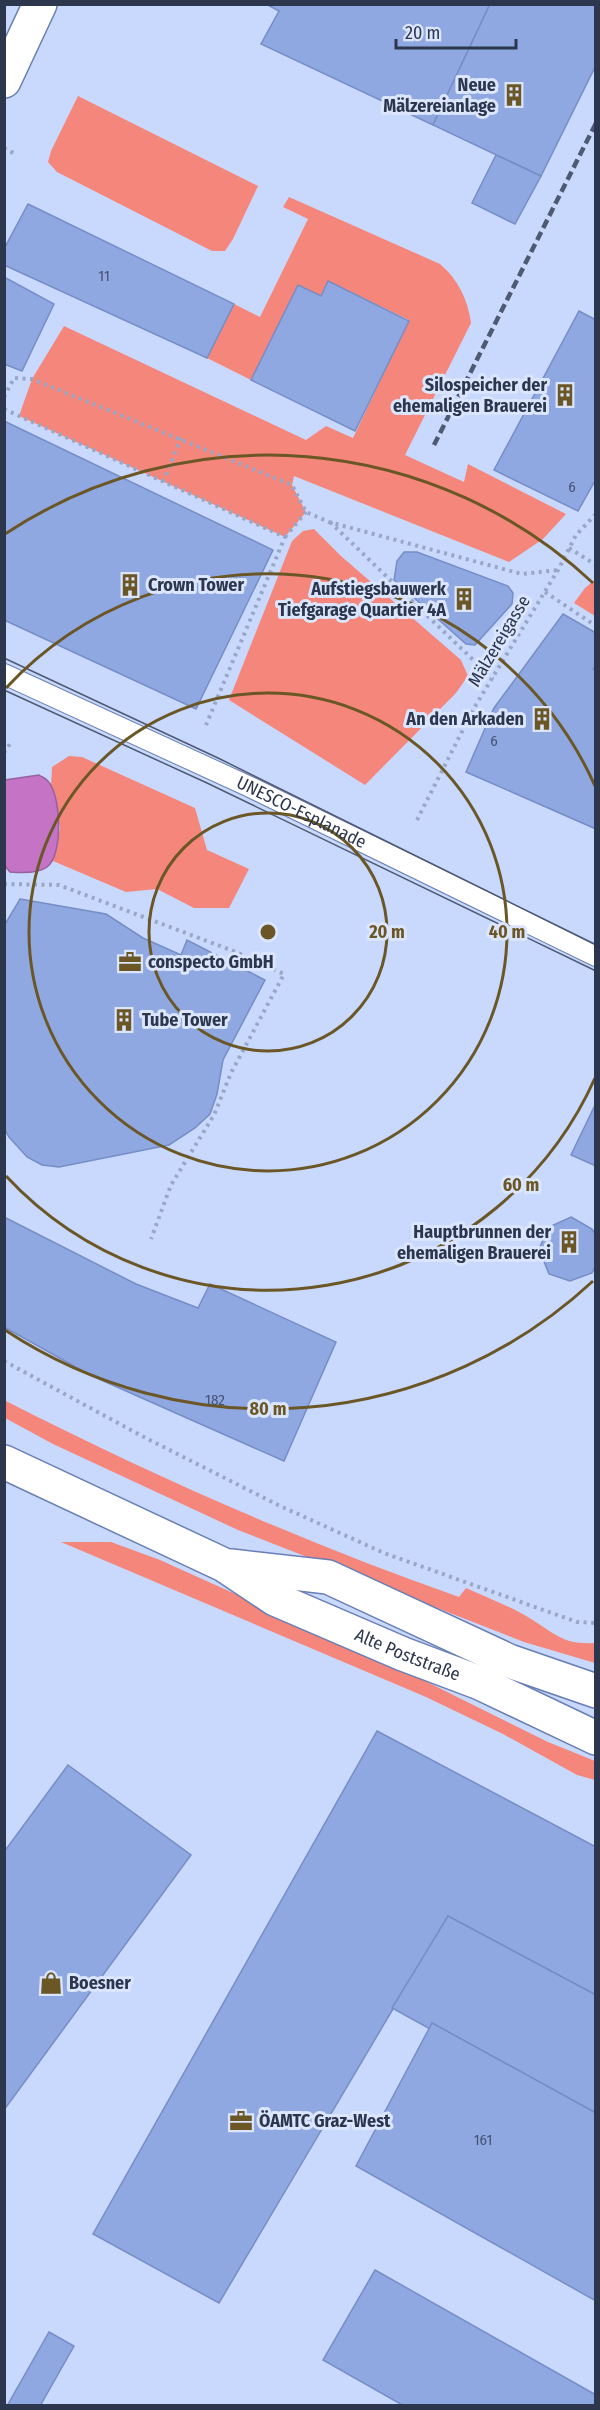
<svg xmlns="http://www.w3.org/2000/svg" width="600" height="2410" viewBox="0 0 600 2410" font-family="'Fira Sans Condensed',sans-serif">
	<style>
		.green { fill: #f5867b }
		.water { fill: #c574c5; stroke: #9761a1; stroke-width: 1.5 }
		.building { fill: #90a8e2; stroke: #768dc6; stroke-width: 1.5 }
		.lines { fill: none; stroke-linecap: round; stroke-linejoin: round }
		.lane-casing { stroke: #687eb5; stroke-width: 22 }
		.street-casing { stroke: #687eb5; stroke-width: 36 }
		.secondary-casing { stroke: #687eb5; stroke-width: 36 }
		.path { stroke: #99a7c7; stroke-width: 4; stroke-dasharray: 3 4.5; stroke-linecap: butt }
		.lane { stroke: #fff; stroke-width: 20 }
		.street { stroke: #fff; stroke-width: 33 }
		.secondary { stroke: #fff; stroke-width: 33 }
		.tram { stroke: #4e5973; stroke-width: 1.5 }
		.rail { stroke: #4e5973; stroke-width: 4.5; stroke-dasharray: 9 4.5; stroke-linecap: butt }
		.ring { fill: none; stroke: #6b5726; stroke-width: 3 }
		.labels { text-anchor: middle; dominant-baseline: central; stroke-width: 6; stroke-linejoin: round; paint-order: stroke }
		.number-label { font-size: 15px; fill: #455272 }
		.poi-label { font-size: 18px; font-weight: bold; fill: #2c364d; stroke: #dbe6fe; text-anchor: end }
		.street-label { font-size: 18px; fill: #2c364d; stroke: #dbe6fe }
		.centre { fill: #6b5726; stroke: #dbe6fe; stroke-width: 3 }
		.ring-label { font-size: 18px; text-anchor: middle; font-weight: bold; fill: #6b5726; stroke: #dbe6fe; stroke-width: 6; stroke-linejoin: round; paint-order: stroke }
	</style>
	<rect width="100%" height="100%" fill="#c9d9fd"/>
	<!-- green -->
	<g class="green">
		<polygon points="78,96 258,186 233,239 225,251 212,251 57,172 48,162 51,151"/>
		<path d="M289,197L440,264C458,279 468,300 471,323L405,455L464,482L468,464L566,514L543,539L509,562L294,476L292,485L306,512L285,537L19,416L32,379L64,326L306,440L326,426L353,438L409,320L328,281L321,296L298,285L251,380L207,358L234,304L260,317L308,219L283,207Z"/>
		<polygon points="314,529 341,556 461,660 468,676 456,693 365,785 229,700 292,541 303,531"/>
		<polygon points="595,580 596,580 595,616 574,603 585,588"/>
		<polygon points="69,756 82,757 195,808 207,850 249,869 229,908 194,908 157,889 126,892 53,861 60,828 51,787 52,767"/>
		<path d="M4,1400C151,1475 303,1542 459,1597L466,1588C487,1598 511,1606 531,1619C555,1634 564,1645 595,1643V1663L524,1642L238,1530L53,1444L5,1418Z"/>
		<polygon points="61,1542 111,1542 160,1560 397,1667 548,1742 595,1761 595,1780 577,1775 503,1734 426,1697"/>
	</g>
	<!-- water -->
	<path class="water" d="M39,775C42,777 45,778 47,780C62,794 63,856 47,867C38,874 21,873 10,872L5,866V780Z"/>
	<!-- building -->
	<g class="building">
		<polygon points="266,4 490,4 433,125 261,44 279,11"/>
		<polygon points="490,4 596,4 596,65 541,176 433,125"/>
		<polygon points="496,155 541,176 515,224 472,203"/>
		<polygon points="28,204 234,304 207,358 4,265 4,249"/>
		<polygon points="4,277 54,304 22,371 4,364"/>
		<polygon points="328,281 409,321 355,431 251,380 298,285 321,296"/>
		<polygon points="579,311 596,320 596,479 578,511 494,470"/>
		<polygon points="4,421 273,550 196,709 4,620"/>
		<polygon points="404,552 417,552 508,586 513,593 512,604 475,645 466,644 394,580 397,561"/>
		<polygon points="563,614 596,633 596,665 593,669 596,671 596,829 466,772 494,708"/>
		<polygon points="20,899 106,914 143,938 181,955 187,940 265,980 223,1060 217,1094 210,1114 195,1128 169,1145 59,1167 42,1165 27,1157 9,1137 4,1128 4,926"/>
		<polygon points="596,1103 596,1166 571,1155"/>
		<polygon points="4,1217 136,1284 198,1308 210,1284 336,1342 284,1461 90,1375 4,1327"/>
		<polygon points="571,1217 592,1229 596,1235 596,1265 592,1273 570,1281 549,1274 539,1249 549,1227"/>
		<polygon points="377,1731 596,1847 596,1995 448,1916 219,2303 93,2234"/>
		<polygon points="68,1765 191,1855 4,2110 4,1852"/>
		<polygon points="448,1916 596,1995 596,2113 432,2023 430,2029 392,2008"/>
		<polygon points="432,2023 596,2113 596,2301 356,2166"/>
		<polygon points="375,2270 596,2395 596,2406 404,2406 323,2360"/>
		<polygon points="49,2332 74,2346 40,2406 7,2406"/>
	</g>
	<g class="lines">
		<!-- lane casing -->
		<g class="lane-casing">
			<g id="lane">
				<path id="s1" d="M4,674L250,787L596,956"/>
			</g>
		</g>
		<!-- street casing -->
		<g class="street-casing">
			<polyline id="street" points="4,81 40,4"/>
		</g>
		<!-- secondary casing -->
		<g class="secondary-casing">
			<g id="secondary">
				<path id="s2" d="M4,1462L224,1565L275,1599L403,1654L480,1683L596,1738"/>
				<polyline points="231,1566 328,1577 509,1661 596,1691"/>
			</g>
		</g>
		<!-- path -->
		<g class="path">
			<polyline points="4,148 15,154"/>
			<polyline points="4,397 14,378 32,379 292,485 306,512 329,522 522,574 558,570"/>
			<polyline points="4,409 285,537 206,725"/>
			<polyline points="163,482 181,438"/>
			<polyline points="330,522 493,679"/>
			<polyline points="285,537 306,512"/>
			<polyline points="569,548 596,565"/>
			<polyline points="545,592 596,626"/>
			<polyline points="4,753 12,741"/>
			<polyline points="417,820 474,708 558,570 576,535 596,514"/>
			<polyline points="4,884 59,885 236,952 284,974 231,1073 214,1115 171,1185 151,1239"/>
			<polyline points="4,1361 140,1435 278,1505 384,1553 577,1622 596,1623"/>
		</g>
		<!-- lane -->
		<use href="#lane" class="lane"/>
		<!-- street -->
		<use href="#street" class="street"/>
		<!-- secondary -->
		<use href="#secondary" class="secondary"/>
		<!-- tram -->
		<g class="tram">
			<polyline points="4,658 218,758 596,945"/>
			<polyline points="4,690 207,783 596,971"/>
		</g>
		<!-- rail -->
		<polyline class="rail" points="434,445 596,123"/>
	</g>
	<!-- distance rings -->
	<g class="ring">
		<circle cx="268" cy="932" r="119"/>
		<circle cx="268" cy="932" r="239"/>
		<path d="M595 1078A358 358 0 0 1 6 1176M6 688A358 358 0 0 1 595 786"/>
		<path d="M593 1281A477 477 0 0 1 5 1330M5 534A477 477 0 0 1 593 583"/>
	</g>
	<!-- icons -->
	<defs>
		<g id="building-bare" transform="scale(1.8)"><path d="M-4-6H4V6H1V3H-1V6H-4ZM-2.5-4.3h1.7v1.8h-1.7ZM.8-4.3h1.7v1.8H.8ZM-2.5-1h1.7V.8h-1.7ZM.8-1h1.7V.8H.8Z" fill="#6b5726" stroke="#dbe6fe" stroke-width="2.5" paint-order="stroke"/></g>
		<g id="office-bare" transform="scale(1.8)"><path d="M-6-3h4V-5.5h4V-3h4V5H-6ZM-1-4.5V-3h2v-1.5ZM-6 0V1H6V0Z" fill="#6b5726" stroke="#dbe6fe" stroke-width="2.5" paint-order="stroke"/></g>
		<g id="shop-bare" transform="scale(1.8)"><path d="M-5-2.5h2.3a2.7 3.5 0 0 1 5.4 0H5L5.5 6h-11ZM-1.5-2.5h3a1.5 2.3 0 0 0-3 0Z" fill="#6b5726" stroke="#dbe6fe" stroke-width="2.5" paint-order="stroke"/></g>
	</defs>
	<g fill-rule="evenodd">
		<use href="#building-bare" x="514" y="95"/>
		<use href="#building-bare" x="565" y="395"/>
		<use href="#building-bare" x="130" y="585"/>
		<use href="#building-bare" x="464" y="599"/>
		<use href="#building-bare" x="542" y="719"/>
		<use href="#office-bare" x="130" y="962"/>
		<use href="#building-bare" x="124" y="1020"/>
		<use href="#building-bare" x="569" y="1242"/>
		<use href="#shop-bare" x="51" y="1983"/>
		<use href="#office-bare" x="241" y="2121"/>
	</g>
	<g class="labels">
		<!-- number labels -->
		<g class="number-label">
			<text x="104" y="276">11</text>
			<text x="572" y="487">6</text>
			<text x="494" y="741">6</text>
			<text x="215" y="1400">182</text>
			<text x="483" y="2140">161</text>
		</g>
		<!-- poi labels -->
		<g class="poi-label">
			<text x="496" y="85">Neue<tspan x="496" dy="21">Mälzereianlage</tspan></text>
			<text x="547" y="385">Silospeicher der<tspan x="547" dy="21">ehemaligen Brauerei</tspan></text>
			<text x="148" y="585" text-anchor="start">Crown Tower</text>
			<text x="446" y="589">Aufstiegsbauwerk<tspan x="446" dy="21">Tiefgarage Quartier 4A</tspan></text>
			<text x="524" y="719">An den Arkaden</text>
			<text x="148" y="962" text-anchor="start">conspecto GmbH</text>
			<text x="142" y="1020" text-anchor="start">Tube Tower</text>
			<text x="551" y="1232">Hauptbrunnen der<tspan x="551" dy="21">ehemaligen Brauerei</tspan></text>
			<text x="69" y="1983" text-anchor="start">Boesner</text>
			<text x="259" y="2121" text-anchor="start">ÖAMTC Graz-West</text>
		</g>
		<!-- street labels -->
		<g class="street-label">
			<text transform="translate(499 641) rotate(-59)">Mälzereigasse</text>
			<text stroke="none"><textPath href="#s1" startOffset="328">UNESCO-Esplanade</textPath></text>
			<text stroke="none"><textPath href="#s2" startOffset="448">Alte Poststraße</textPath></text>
		</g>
	</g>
	<circle cx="268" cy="932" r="9" class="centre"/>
	<g class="ring-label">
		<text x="387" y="938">20 m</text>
		<text x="507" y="938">40 m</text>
		<text x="521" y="1191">60 m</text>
		<text x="268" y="1415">80 m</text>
	</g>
	<!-- border -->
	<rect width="600" height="2410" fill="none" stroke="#2c364d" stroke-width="12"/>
	<!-- scale -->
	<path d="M396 39v9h120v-9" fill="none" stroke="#2c364d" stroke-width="3"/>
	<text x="405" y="39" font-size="18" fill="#2c364d" stroke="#dbe6fe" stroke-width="4.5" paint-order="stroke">20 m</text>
</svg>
